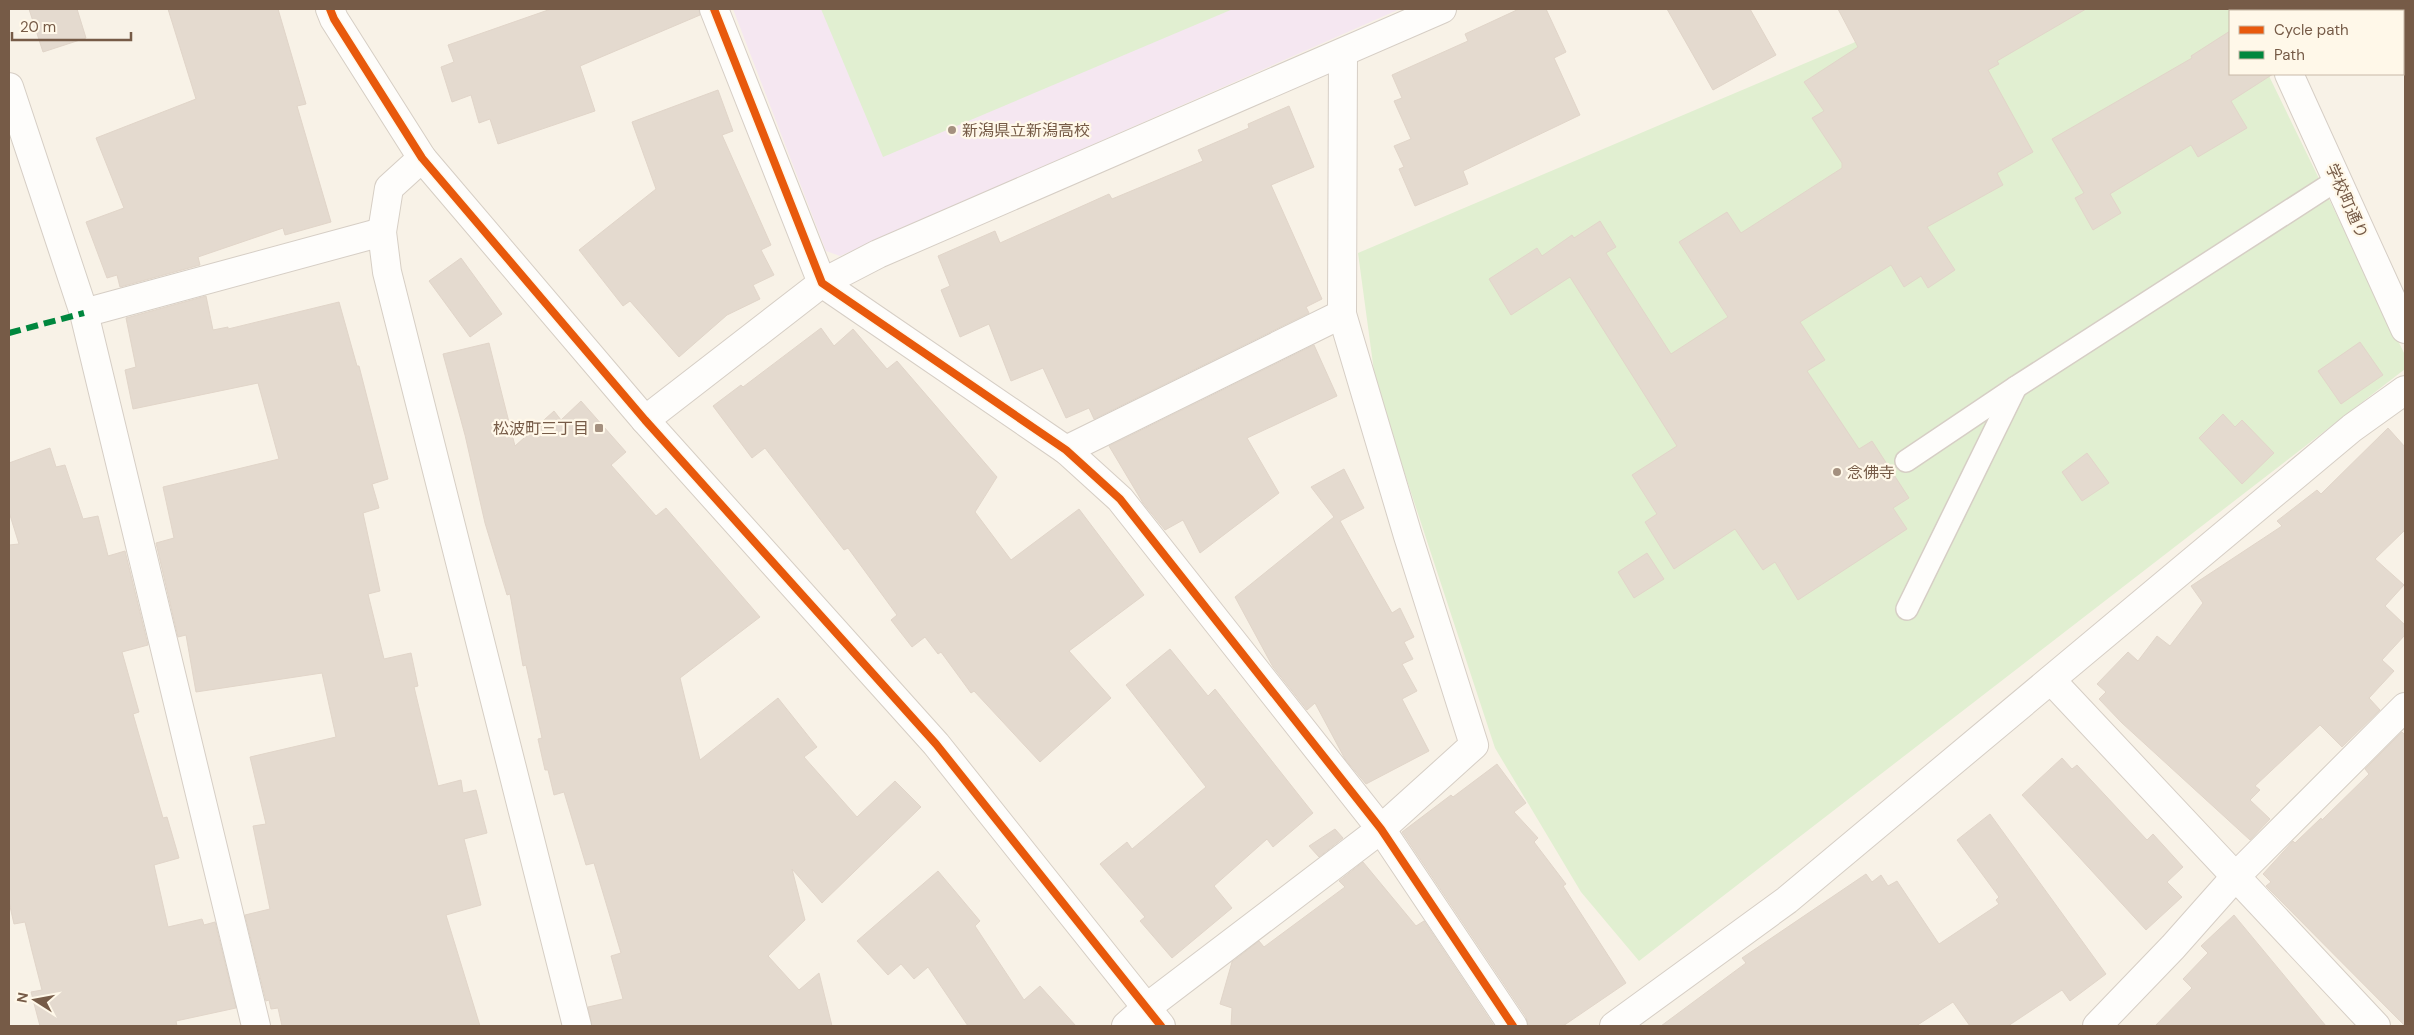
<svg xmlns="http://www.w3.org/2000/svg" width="2414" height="1035" viewBox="0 0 2414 1035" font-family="'DM Sans','Noto Sans JP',sans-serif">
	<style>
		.education { fill: #f5e7f1 }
		.green { fill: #e1efd1 }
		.building { fill: #e4dacf; stroke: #e1d5c9 }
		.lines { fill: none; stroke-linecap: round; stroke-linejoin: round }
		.lane-casing { stroke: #d6cec5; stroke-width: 24 }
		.street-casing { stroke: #d6cec5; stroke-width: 30 }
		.secondary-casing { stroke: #d6cec4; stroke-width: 30 }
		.lane { stroke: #fefdfb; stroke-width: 21 }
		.street { stroke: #fefdfb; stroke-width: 28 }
		.secondary { stroke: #fefdfb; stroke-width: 28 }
		.quiet { stroke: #00873e; stroke-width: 6; stroke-dasharray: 12 6; stroke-linecap: butt }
		.cycleway-casing { stroke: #fff8e9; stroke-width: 11 }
		.cycleway { stroke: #e8590c; stroke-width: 8 }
		.poi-dot { fill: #a4907f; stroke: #fff8e9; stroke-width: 2 }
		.labels { text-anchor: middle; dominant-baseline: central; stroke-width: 4.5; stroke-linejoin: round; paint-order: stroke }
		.poi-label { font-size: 16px; fill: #765b47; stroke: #fff8e9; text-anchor: start }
		.street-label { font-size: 16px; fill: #765b47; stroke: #fff8e9 }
	</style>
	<rect width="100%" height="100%" fill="#f8f2e7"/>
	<!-- education -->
	<polygon class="education" points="733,9 1400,9 840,256 826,251"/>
	<!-- green -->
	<g class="green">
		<polygon points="821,9 1233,9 883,157"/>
		<polygon points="1914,9 2237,9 2239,11 2230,11 2230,74 2268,74 2405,355 2405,369 1639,961 1581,892 1495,748 1376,386 1358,253 1853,43"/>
	</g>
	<!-- building -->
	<g class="building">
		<polygon points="29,9 77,9 86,38 43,52"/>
		<polygon points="168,9 278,9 306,104 297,106 331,222 285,235 283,228 198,257 200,265 120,287 117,275 107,278 86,222 124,208 96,138 196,99"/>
		<polygon points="551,9 699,9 700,15 580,66 595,111 498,144 490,119 479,123 471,95 452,102 441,67 454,62 448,45"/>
		<polygon points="1519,9 1546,9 1566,52 1554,58 1580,115 1463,171 1468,184 1415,206 1399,169 1404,167 1394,146 1411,139 1394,101 1402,98 1392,75 1468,41 1465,34"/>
		<polygon points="1667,9 1750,9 1776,55 1713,90"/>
		<polygon points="1838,9 2086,9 1997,61 1999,64 1988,70 2033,152 1997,173 2003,185 1927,227 1955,270 1928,288 1921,276 1904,287 1891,265 1800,322 1825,360 1807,371 1859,449 1872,441 1909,498 1893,508 1907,529 1798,600 1775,562 1763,570 1735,529 1674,569 1645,522 1657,514 1632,475 1677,446 1570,277 1511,315 1489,279 1537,248 1542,256 1572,235 1574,238 1600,221 1616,247 1606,253 1671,354 1728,317 1679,242 1727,212 1741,233 1842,168 1842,163 1812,118 1824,111 1804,82 1858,47"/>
		<polygon points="2230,31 2230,74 2273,74 2231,101 2247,128 2198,157 2191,145 2110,194 2121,213 2093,230 2075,198 2084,193 2052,139 2192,58 2191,56"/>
		<polygon points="718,90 733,131 722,135 771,245 761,250 774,275 753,285 760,299 727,315 679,357 630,301 623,306 579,250 656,189 632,122"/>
		<polygon points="1289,106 1314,167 1271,185 1322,299 1306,307 1309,313 1094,419 1089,408 1066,418 1043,368 1011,381 989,324 960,337 941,290 950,286 938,256 995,231 1000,243 1109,194 1112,199 1203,161 1198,150 1249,128 1248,124"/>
		<polygon points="461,258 502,314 470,337 429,281"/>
		<polygon points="206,296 213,330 228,327 228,329 339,302 357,366 359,366 388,479 372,484 379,508 363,513 380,591 368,594 384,659 411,653 418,686 414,687 438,786 461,780 463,793 476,790 487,833 464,839 481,905 446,915 480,1026 282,1026 278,1008 271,1009 269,1000 266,1001 245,915 270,909 253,826 266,824 250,757 336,737 322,673 196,692 186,635 178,637 156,543 174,538 163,487 279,459 258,383 133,409 125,370 136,367 126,318"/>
		<polygon points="821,328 834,346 853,329 887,369 897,361 997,477 975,512 1011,560 1079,509 1144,595 1069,651 1111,698 1040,762 974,691 971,693 941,652 938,654 925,637 912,647 891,620 897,615 848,548 844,550 765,448 752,458 713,406 741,385 743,387"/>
		<polygon points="2360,342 2383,375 2341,404 2318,371"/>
		<polygon points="489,343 515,446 554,411 561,420 581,401 626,452 611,465 656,516 666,508 760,617 680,678 700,760 778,698 817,747 804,757 857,817 895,781 921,807 822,903 792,869 805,920 768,956 799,990 819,973 832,1026 592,1026 588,1007 623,999 611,956 621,953 594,863 586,865 564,792 554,795 548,770 545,770 538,739 542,738 526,665 523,666 510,594 507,595 485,523 465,435 443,354"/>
		<polygon points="1314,345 1337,396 1247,438 1279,493 1200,553 1183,520 1165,530 1143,503 1109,446"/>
		<polygon points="2223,414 2235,427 2242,420 2274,453 2242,484 2199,438"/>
		<polygon points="2388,428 2405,447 2405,530 2375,559 2404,585 2385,606 2405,625 2405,635 2382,660 2394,671 2369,698 2380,710 2342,747 2320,725 2255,786 2260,790 2250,800 2270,819 2250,840 2122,723 2099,699 2106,692 2097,684 2128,652 2138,661 2157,636 2170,646 2203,603 2191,586 2282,526 2277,521 2317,490 2321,494"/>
		<polygon points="50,448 56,467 65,465 83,519 98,516 108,556 125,551 148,645 122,652 139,712 133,714 163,818 167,817 179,858 154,865 168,927 202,919 204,925 215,922 236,1008 176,1021 177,1026 40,1026 31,992 42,990 32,951 25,922 14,924 9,902 9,545 19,544 9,512 9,463"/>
		<polygon points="2087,453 2109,483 2082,501 2062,472"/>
		<polygon points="1344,469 1364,508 1340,521 1392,613 1400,608 1414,637 1404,642 1413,659 1402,664 1417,691 1402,699 1429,751 1366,784 1345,759 1315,703 1307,710 1273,667 1235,597 1334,517 1311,487"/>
		<polygon points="1647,553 1664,579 1634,598 1618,572"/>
		<polygon points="1170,649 1208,696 1215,689 1313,813 1273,847 1267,839 1214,886 1232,908 1172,958 1140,921 1145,917 1100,864 1127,842 1132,849 1206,787 1126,685"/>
		<polygon points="2402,732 2405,735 2405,1026 2266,886 2271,882 2263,874 2293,841 2295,843 2321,818 2322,820 2369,774 2365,769"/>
		<polygon points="2062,758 2072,769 2077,765 2147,840 2153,834 2183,867 2167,882 2182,897 2146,930 2022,795"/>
		<polygon points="1497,764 1526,803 1514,812 1538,838 1534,842 1566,884 1563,886 1626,983 1563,1026 1528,1026 1526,1017 1402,832 1451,795 1453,797"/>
		<polygon points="1990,814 2106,974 2070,1001 2062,990 2008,1026 1970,1026 1953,1002 1916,1026 1661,1026 1746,963 1742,958 1866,874 1872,882 1881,875 1888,886 1897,881 1939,944 1999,904 1996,900 1999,897 1957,840"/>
		<polygon points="1335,829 1343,838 1319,857 1309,846"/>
		<polygon points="1363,862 1416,926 1424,921 1494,1026 1231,1026 1232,1008 1220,1004 1232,962 1259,941 1264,947 1345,887 1339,881"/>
		<polygon points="938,871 980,921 975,926 1024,1000 1040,986 1076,1026 968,1026 928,967 914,979 901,964 888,975 857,941"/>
		<polygon points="2234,915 2326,1026 2155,1026 2192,988 2183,979 2208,953 2201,946"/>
	</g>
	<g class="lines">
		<!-- lane casing -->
		<g class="lane-casing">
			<g id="lane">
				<polyline points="1906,461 2016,387 2337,180"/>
				<polyline points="1907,609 2016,387"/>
			</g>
		</g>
		<!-- street casing -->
		<g class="street-casing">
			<g id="street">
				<polyline points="714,9 822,283 1066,450 1120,499 1381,829 1513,1026"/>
				<polyline points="2267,11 2271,9"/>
				<polyline points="2289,74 2405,329"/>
				<polyline points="9,87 84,313 256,1026"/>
				<polyline points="84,313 382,232"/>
				<polyline points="645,420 822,283 878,254 1442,9"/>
				<polyline points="1066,450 1342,314"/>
				<polyline points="2051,680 2376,1026"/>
				<polyline points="1126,1026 1146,1008 1381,829 1474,745 1408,536 1342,314 1343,53"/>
				<polyline points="1614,1026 1787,900 2352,428 2405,390"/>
				<polyline points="2097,1026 2173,947 2236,876 2405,707"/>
			</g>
		</g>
		<!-- secondary casing -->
		<g class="secondary-casing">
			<g id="secondary">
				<polyline points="330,9 334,19 422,158 645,420 936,744 1161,1026"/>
				<polyline points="422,158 389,188 382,232 387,272 577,1026"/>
			</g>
		</g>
		<!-- lane -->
		<use href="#lane" class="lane"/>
		<!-- street -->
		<use href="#street" class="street"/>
		<!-- secondary -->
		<use href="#secondary" class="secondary"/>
		<!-- quiet -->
		<polyline class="quiet" points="9,333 84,313"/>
		<!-- cycleway casing -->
		<g class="cycleway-casing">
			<g id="cycleway">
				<polyline points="330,9 334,19 422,158 645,420 936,744 1161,1026"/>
				<polyline points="714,9 822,283 1066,450 1120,499 1381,829 1513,1026"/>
			</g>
		</g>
		<!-- cycleway -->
		<use href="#cycleway" class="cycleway"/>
	</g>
	<!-- markers -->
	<g class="poi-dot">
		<circle cx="952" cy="130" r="5"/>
		<rect x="594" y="423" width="10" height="10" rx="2.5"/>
		<circle cx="1837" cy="472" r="5"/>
	</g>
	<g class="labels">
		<!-- poi labels -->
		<g class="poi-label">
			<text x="962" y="130">新潟県立新潟高校</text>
			<text x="589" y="428" text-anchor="end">松波町三丁目</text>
			<text x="1847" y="472">念佛寺</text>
		</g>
		<!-- street labels -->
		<g class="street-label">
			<text transform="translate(2347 201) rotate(66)">学校町通り</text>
		</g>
	</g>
	<!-- border -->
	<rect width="2414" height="1035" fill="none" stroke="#765b47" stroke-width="20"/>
	<!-- legend -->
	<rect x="2229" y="10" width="175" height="65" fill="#fff8e9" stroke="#c8b9a8"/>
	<rect x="2239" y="26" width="25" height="8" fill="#e8590c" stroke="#c8b9a8"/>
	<text x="2274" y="35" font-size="15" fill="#765b47">Cycle path</text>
	<rect x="2239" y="51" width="25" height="8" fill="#00873e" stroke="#c8b9a8"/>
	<text x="2274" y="60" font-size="15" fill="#765b47">Path</text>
	<!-- north arrow -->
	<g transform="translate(35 1000) rotate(281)" stroke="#fff8e9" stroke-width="4" paint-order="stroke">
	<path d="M0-4L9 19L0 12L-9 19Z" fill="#765b47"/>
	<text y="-8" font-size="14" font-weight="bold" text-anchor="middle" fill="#765b47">N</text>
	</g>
	<!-- scale -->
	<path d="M12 32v8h119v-8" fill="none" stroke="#765b47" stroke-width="2.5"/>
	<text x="20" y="32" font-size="15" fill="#765b47" stroke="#fff8e9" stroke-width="4" paint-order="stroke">20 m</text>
</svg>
